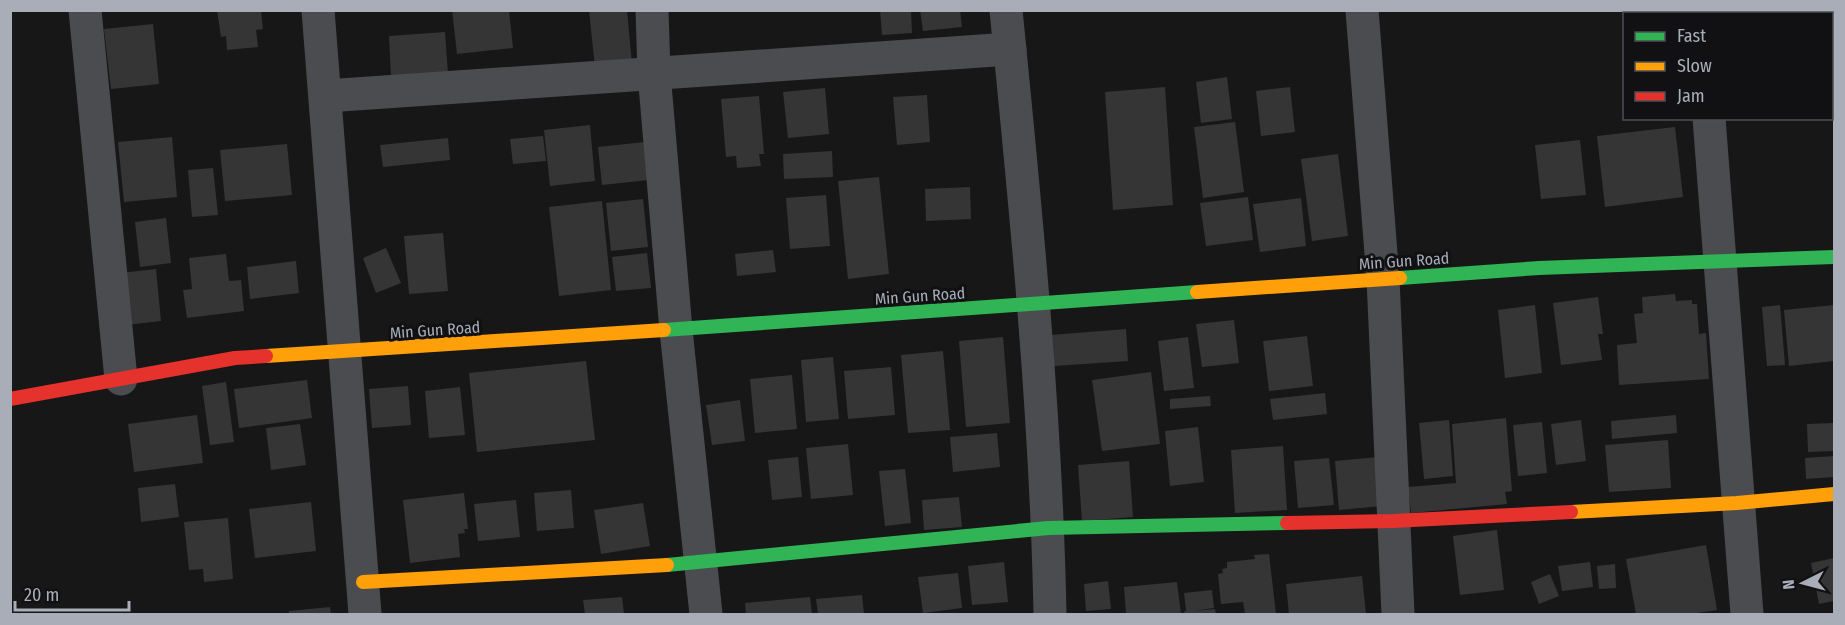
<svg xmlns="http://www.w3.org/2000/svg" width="1845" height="625" viewBox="0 0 1845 625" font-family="'Fira Sans Condensed',sans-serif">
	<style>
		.building { fill: #353536 }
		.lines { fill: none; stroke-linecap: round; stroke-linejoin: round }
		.street { stroke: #4b4c50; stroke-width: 33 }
		.fast { stroke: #30b455; stroke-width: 14 }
		.slow { stroke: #ff9f0a; stroke-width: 14 }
		.jam { stroke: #e5322d; stroke-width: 14 }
		.labels { text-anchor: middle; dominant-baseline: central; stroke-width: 6; stroke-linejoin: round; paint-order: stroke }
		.street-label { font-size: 16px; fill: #a8adb8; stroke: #111113 }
	</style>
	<rect width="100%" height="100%" fill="#171717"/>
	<!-- building -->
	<g class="building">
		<polygon points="217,10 261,10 263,29 256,30 258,47 227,50 226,36 221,37"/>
		<polygon points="452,10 509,10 513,48 457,54"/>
		<polygon points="589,10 627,10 632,64 595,68"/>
		<polygon points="880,10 911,10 912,33 882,35"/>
		<polygon points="920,10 960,10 962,27 923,31"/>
		<polygon points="153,24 159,84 111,89 104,29"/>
		<polygon points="445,32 448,74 391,77 389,36"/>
		<polygon points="1227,77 1232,119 1201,123 1196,82"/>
		<polygon points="1165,87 1173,205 1113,210 1105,92"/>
		<polygon points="1290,87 1295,132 1261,136 1256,91"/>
		<polygon points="825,88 829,134 788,138 783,92"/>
		<polygon points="927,95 930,142 897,145 893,97"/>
		<polygon points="759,96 764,154 759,154 761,166 737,168 736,156 726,157 721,99"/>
		<polygon points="1235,122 1244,192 1203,198 1194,127"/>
		<polygon points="590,125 595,181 550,186 544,130"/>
		<polygon points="1675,127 1683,197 1605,207 1597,136"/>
		<polygon points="543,136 546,161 513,164 510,139"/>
		<polygon points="172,137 177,197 124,202 118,142"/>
		<polygon points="448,138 450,160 383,167 380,145"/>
		<polygon points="1580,140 1586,195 1541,199 1535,145"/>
		<polygon points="654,141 658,179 602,185 598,147"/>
		<polygon points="287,144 292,195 225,201 220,150"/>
		<polygon points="832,151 833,177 784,179 783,154"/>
		<polygon points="1338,154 1348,236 1312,241 1301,159"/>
		<polygon points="213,168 218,215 192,217 188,170"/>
		<polygon points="879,177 889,274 848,279 838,181"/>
		<polygon points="970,187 971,219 926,221 925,189"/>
		<polygon points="826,195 830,246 790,249 786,198"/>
		<polygon points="1248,197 1253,240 1206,246 1200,203"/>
		<polygon points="1301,198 1306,246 1260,252 1253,204"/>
		<polygon points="643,199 648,247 611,251 606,203"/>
		<polygon points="602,201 611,290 559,296 549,207"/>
		<polygon points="166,218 171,263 140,267 135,222"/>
		<polygon points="443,233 448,291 409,294 404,236"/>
		<polygon points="386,248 401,283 376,293 363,258"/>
		<polygon points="773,250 776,272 737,276 735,254"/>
		<polygon points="647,253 651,288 616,291 612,257"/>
		<polygon points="226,254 229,281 241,280 244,311 187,318 183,290 192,289 189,258"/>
		<polygon points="296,261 299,293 250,299 247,267"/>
		<polygon points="156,269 161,321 126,325 120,273"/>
		<polygon points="1675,294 1676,301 1692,300 1692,304 1697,304 1699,334 1706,333 1709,379 1619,385 1617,345 1637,343 1634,314 1643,313 1642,297"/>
		<polygon points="1598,297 1603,334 1598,334 1602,360 1561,365 1553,303"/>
		<polygon points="1535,305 1542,373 1505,378 1498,310"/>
		<polygon points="1780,305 1785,365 1767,366 1762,307"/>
		<polygon points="1834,305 1834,361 1789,366 1784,310"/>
		<polygon points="1234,320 1239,363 1202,367 1196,324"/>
		<polygon points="1126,329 1128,361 1054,366 1051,335"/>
		<polygon points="1307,336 1313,386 1269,391 1263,341"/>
		<polygon points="1003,337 1010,423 966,427 959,341"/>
		<polygon points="1188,337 1194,388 1164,391 1158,341"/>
		<polygon points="943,351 950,430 908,433 901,355"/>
		<polygon points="833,357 839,419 806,422 801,360"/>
		<polygon points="586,361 595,440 477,452 469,373"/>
		<polygon points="891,367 895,415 848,419 844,371"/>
		<polygon points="1151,372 1160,444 1102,451 1092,380"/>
		<polygon points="792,375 797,429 755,433 750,379"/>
		<polygon points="307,380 312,418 239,428 234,389"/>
		<polygon points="226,382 234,442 210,445 202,386"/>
		<polygon points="408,386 411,425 372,428 369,389"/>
		<polygon points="460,387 465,435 429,438 425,391"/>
		<polygon points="1325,393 1327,414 1273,420 1270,399"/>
		<polygon points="1210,396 1211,406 1170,409 1170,399"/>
		<polygon points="740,400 745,441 712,445 706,405"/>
		<polygon points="197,415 203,463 134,472 128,424"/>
		<polygon points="1676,415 1677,433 1612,439 1611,421"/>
		<polygon points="1506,418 1512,491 1505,492 1507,504 1411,513 1408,487 1456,483 1452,424"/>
		<polygon points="1449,420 1453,476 1424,479 1419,423"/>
		<polygon points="1581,420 1586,461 1556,465 1551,424"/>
		<polygon points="1542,422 1547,473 1518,476 1513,425"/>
		<polygon points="1833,423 1834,451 1808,452 1807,424"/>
		<polygon points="300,424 306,465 271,470 266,428"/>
		<polygon points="1198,427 1204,482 1170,486 1165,431"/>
		<polygon points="997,433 1000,467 953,472 950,437"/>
		<polygon points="1668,440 1671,488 1609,492 1605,445"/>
		<polygon points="848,444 853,495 811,499 806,448"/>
		<polygon points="1283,446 1287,510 1235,513 1231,450"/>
		<polygon points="1834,456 1834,477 1806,479 1805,458"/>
		<polygon points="798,457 802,497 772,500 768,460"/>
		<polygon points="1378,457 1382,506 1339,510 1335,461"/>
		<polygon points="1329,458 1334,505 1298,508 1294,461"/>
		<polygon points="1129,461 1133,517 1082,521 1078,465"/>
		<polygon points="905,469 911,523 885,526 879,471"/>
		<polygon points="175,484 179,517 141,522 138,488"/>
		<polygon points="571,490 574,528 537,531 534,493"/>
		<polygon points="464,493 468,529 464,529 465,533 458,534 460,557 410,563 403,500"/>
		<polygon points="959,497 962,527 924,530 922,500"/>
		<polygon points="516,500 520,537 478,541 474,504"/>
		<polygon points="311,502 316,551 255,558 249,509"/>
		<polygon points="643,503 650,546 601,554 594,510"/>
		<polygon points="228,518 233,579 204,582 203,569 189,570 184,522"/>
		<polygon points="1497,530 1504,590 1460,595 1453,536"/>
		<polygon points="1706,545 1717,610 1690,614 1636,614 1626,559"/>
		<polygon points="1269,554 1276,614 1245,614 1243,602 1221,604 1218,574 1223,573 1222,569 1227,568 1227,562 1255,559 1254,555"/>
		<polygon points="1834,558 1834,601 1819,604 1811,563"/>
		<polygon points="1004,562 1008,602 972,605 968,566"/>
		<polygon points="1590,562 1593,587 1562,591 1558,566"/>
		<polygon points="1615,564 1616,588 1599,589 1597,566"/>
		<polygon points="958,573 962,608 923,613 918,577"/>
		<polygon points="1550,574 1559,596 1539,604 1531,582"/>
		<polygon points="1362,576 1366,614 1289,614 1286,584"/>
		<polygon points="1108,581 1111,609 1086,611 1084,584"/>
		<polygon points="1177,582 1181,614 1126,614 1124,587"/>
		<polygon points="1212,590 1214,608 1194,611 1215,609 1216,614 1185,614 1184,611 1186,611 1184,593"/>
		<polygon points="862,595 864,614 818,614 816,599"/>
		<polygon points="622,597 624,614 585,614 583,600"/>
		<polygon points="810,597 812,614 746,614 745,603"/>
		<polygon points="330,607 331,614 289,614 289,611"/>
	</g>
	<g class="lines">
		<!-- street -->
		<g class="street">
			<polyline points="85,10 121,379"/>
			<polyline points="318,10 365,614"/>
			<polyline points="652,10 654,73 676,330 706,614"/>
			<path d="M1006,10C1026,211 1046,413 1050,614"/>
			<polyline points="1362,10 1383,279 1398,614"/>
			<polyline points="1701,10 1701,14"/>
			<polyline points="326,96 1010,49"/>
			<polyline points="1709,118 1747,614"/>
		</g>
		<!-- fast -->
		<g class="fast">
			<polyline points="1400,278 1539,268 1834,257"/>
			<polyline points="664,330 1197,292"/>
			<polyline points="667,565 1048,528 1287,523"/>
		</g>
		<!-- slow -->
		<g class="slow">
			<polyline points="1197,292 1400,278"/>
			<polyline points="266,356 664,330"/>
			<polyline points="1571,512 1737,503 1834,494"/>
			<polyline points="363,582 667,565"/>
		</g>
		<!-- jam -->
		<g class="jam">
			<polyline points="10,399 235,358 266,356"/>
			<polyline points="1287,523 1393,521 1571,512"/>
		</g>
	</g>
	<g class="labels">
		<!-- street labels -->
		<g class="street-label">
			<text transform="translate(1404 261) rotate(-4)">Min Gun Road</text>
			<text transform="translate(920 296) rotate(-4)">Min Gun Road</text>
			<text transform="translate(435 330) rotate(-4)">Min Gun Road</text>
		</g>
	</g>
	<!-- border -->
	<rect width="1845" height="625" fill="none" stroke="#a8adb8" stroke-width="24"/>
	<!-- legend -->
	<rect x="1623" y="12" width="210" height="108" fill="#111113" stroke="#4d4f55" stroke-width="1.5"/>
	<rect x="1635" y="32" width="30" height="9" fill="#30b455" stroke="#4d4f55" stroke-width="1.5"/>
	<text x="1677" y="42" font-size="18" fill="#a8adb8">Fast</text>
	<rect x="1635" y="62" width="30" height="9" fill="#ff9f0a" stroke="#4d4f55" stroke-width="1.5"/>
	<text x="1677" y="72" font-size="18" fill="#a8adb8">Slow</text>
	<rect x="1635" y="92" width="30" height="9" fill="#e5322d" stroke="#4d4f55" stroke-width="1.5"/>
	<text x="1677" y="102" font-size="18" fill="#a8adb8">Jam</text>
	<!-- north arrow -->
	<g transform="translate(1803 583) rotate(264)" stroke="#111113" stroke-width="4.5" paint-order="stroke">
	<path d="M0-4.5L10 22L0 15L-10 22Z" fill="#a8adb8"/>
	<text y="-9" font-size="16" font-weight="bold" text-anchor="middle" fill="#a8adb8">N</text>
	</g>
	<!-- scale -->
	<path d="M15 601v9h114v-9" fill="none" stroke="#a8adb8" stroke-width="3"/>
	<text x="24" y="601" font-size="18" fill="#a8adb8" stroke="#111113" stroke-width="4.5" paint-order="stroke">20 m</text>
</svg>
